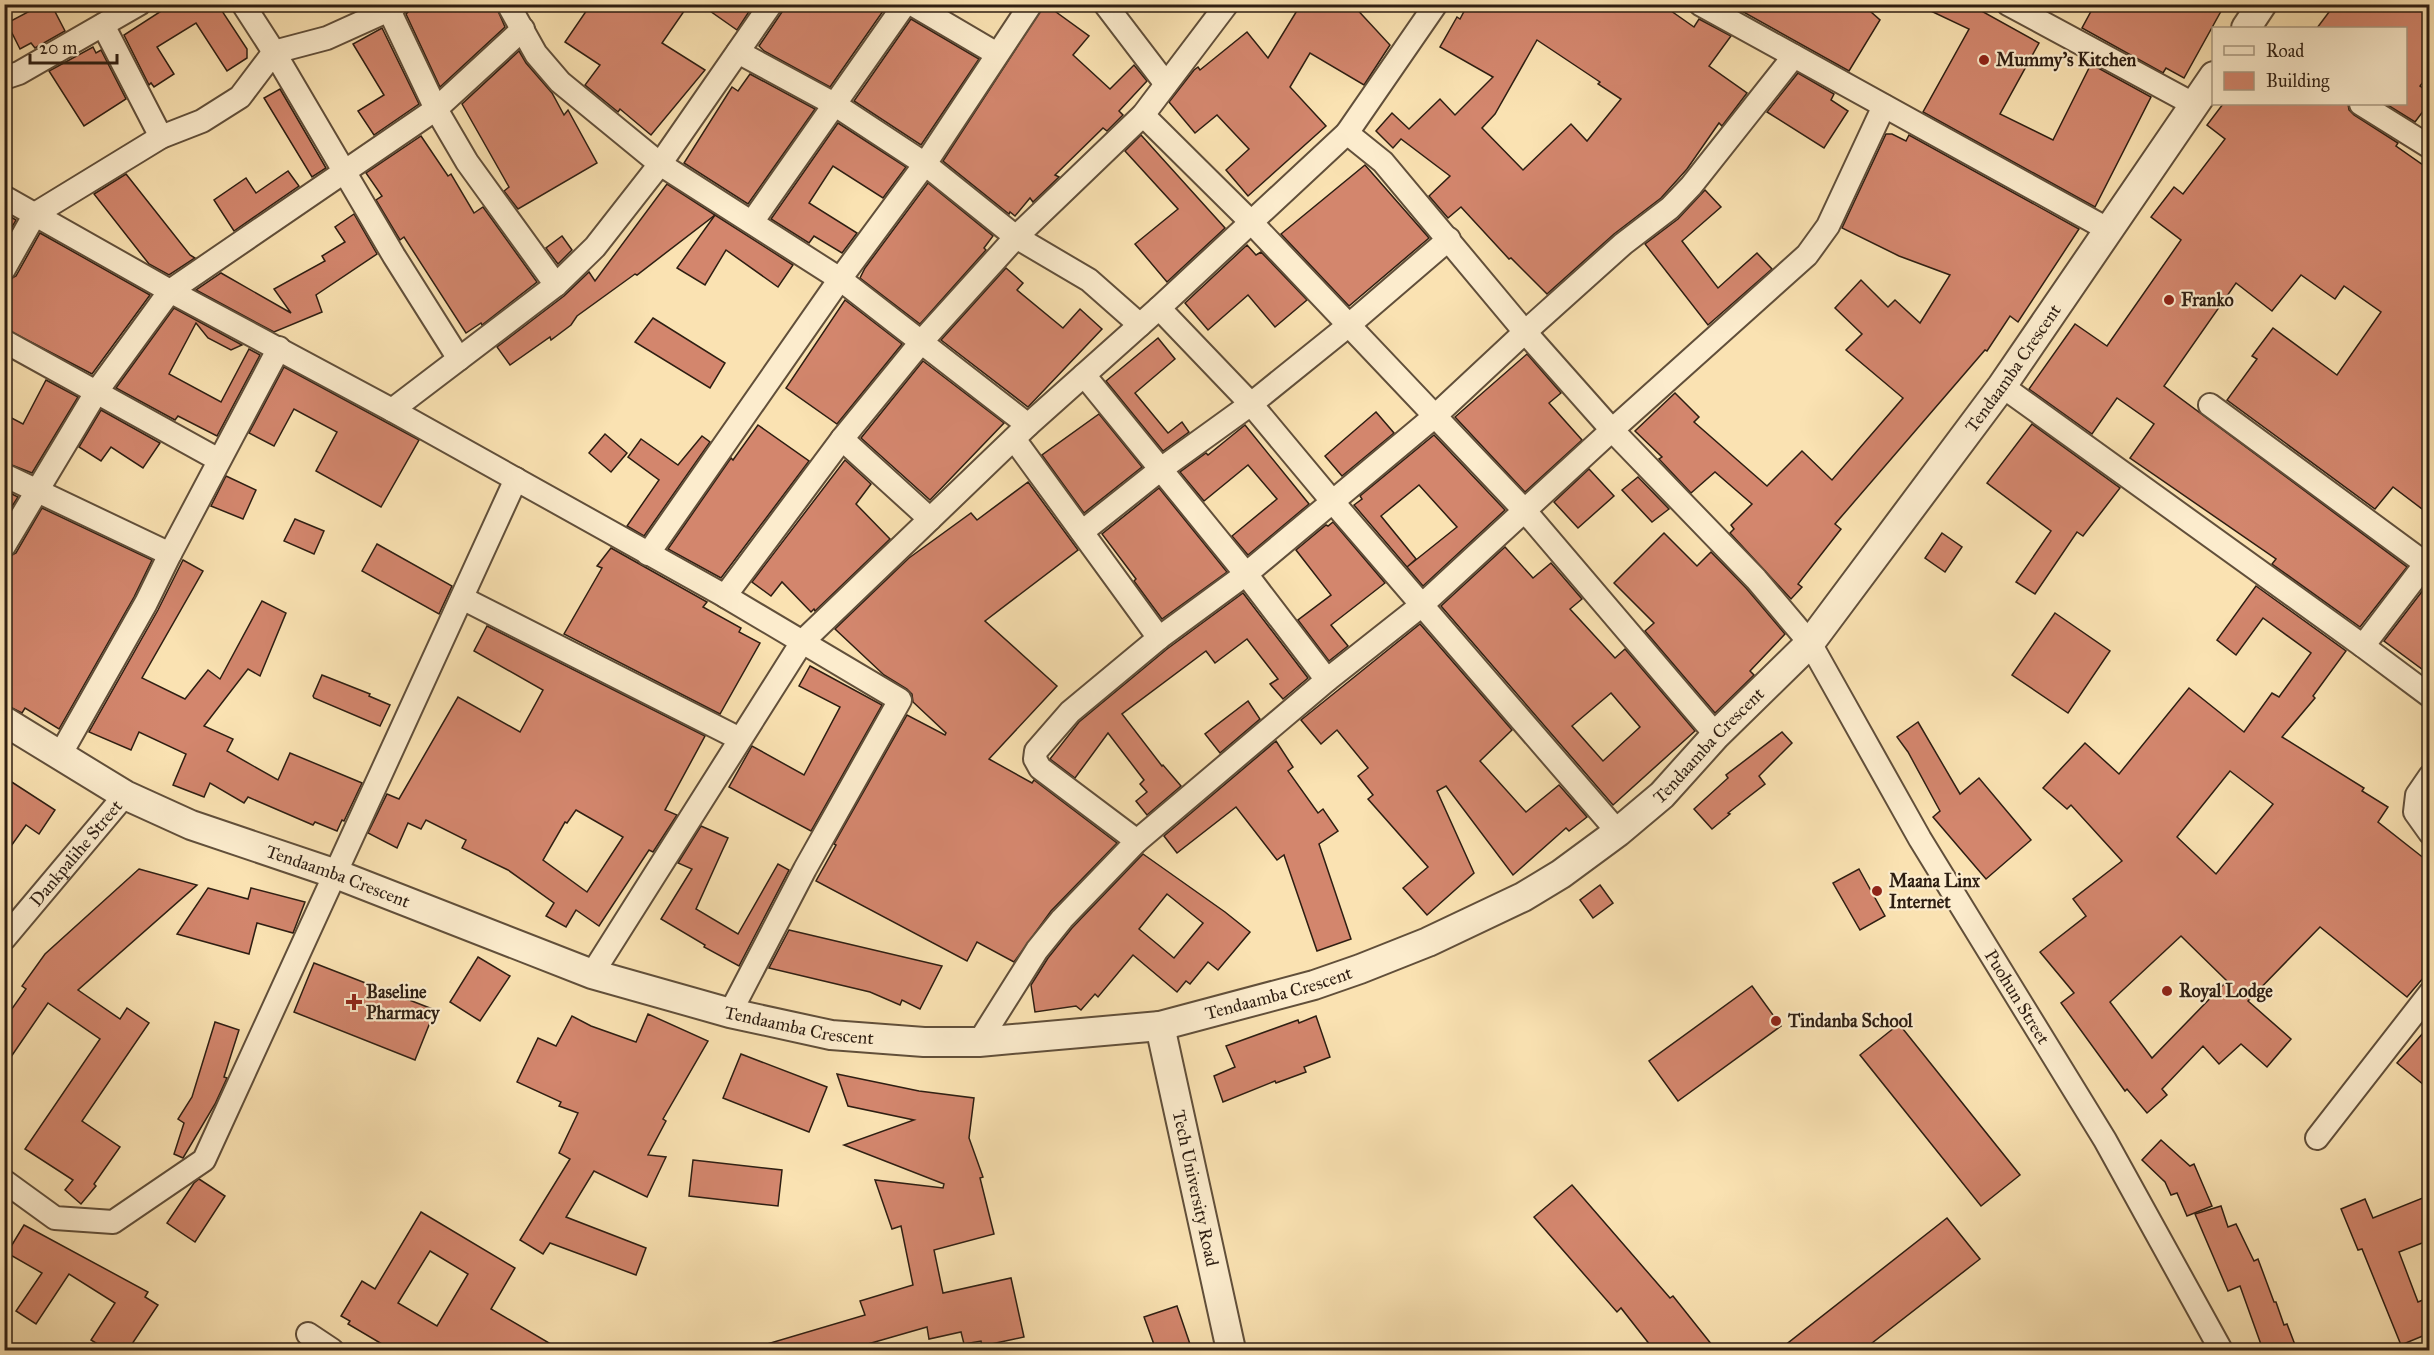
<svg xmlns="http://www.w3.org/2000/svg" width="2434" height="1355" viewBox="0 0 2434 1355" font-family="'IM FELL Great Primer',serif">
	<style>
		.building { fill: #d3866d; stroke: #2e1e12; stroke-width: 1.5; fill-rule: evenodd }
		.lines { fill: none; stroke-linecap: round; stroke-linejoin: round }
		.minor-casing { stroke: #614f3a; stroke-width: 26 }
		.tertiary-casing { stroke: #614f3a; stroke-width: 32 }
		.minor { stroke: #fceccd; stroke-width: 22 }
		.tertiary { stroke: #fceccd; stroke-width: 28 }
		.poi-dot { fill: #8f2418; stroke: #fceccd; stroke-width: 2 }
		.labels { text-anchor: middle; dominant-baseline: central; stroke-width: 4.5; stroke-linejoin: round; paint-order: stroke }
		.poi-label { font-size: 18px; font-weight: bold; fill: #2e1e12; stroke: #fceccd; text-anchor: start }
		.street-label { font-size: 18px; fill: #2e1e12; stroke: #fceccd }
	</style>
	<rect width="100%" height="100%" fill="#fae2b2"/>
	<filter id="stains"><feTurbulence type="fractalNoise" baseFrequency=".00333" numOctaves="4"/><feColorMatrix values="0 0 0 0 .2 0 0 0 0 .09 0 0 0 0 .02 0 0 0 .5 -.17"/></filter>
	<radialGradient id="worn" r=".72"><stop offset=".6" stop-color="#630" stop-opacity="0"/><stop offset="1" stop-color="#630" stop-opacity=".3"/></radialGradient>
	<!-- building -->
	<g class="building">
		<polygon points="43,4 51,4 65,31 35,48 31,43 20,49 7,23"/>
		<polygon points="172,4 225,4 220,8 247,49 247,58 227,71 196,23 157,47 174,74 154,87 151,83 149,85 124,35"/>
		<polygon points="417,4 495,4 505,27 440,87 406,14"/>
		<polygon points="591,4 689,4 662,43 705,70 651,135 620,109 618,112 585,85 600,65 565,42"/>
		<polygon points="700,4 754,4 737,30"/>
		<polygon points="784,4 888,4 830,87 764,51 759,46 782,12"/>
		<polygon points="1045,4 1089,36 1073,55 1110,89 1134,65 1147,81 1119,111 1123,115 1107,131 1103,128 1055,175 1059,177 1033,202 1030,198 1015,216 1010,212 1009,214 943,161"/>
		<polygon points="1301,4 1352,4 1390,45 1364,85 1310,53 1290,87 1326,126 1248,196 1226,170 1249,149 1217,115 1195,133 1169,102 1194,70 1198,67 1200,70 1247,32 1268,58"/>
		<path d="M1468,4H1661L1694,27L1699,19L1731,36L1709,66L1747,93L1722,126L1719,123L1687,169L1661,198L1614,234L1547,294L1511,258L1509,259L1461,207L1448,218L1429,196L1450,176L1401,139L1393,148L1376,131L1392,113L1409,129L1440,99L1455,115L1493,77L1440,47L1457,17L1460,19ZM1537,40L1600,82L1598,84L1621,99L1587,141L1571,124L1523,170L1482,128L1495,114Z"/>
		<polygon points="1729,4 1862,4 1880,20 1849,71"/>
		<polygon points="1916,4 1969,4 2039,43 2000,114 2053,140 2091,64 2151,97 2095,207 1923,112 1969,29"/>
		<polygon points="2095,4 2225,4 2184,78 2166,68 2163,73 2082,28"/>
		<polygon points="2335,4 2430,4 2430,73 2420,86 2430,93 2430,102 2415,122 2386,104 2406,104 2406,28 2317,28"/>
		<polygon points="911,19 979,59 921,145 854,101"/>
		<polygon points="382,28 419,104 374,135 358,111 384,95 353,44"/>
		<polygon points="93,47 96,53 101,50 126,99 84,126 49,71"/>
		<polygon points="519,51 526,63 552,93 564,115 568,110 597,163 518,209 504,191 509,187 462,104"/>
		<polygon points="1798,73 1834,94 1831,100 1848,111 1824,148 1767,112"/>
		<polygon points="750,74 815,109 748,204 684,163 732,87 738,91"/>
		<polygon points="280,89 326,168 312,177 264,98"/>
		<polygon points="2223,104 2348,104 2349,110 2354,115 2398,143 2396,146 2430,170 2430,515 2393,487 2375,509 2227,400 2257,359 2252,356 2273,328 2337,375 2381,312 2344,286 2335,299 2301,275 2272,311 2236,283 2164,386 2407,567 2360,627 2272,564 2276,559 2130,458 2154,424 2117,398 2092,434 2029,389 2075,324 2107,346 2181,240 2151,217 2174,187 2183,194 2225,139 2207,125"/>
		<polygon points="838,123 906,167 883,198 833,166 809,203 857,233 842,253 814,236 809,243 771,219"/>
		<polygon points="1886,134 1892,134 1906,141 1909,135 2079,229 2018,322 2010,316 1987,351 1985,350 1835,524 1841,529 1798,584 1802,587 1791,599 1730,533 1734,529 1731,525 1752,504 1715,472 1691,493 1659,459 1662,457 1635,431 1675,393 1699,417 1694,422 1767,486 1802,451 1832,480 1903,398 1846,350 1862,334 1835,308 1861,280 1888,307 1895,300 1920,323 1950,275 1899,256 1842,228"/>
		<polygon points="1141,135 1225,228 1167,282 1135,244 1178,209 1125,151"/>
		<polygon points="421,136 448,176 451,174 474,213 483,207 537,282 482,325 481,323 466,333 404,237 400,240 376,200 382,196 366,173"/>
		<polygon points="1365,165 1429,238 1349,306 1281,234"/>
		<polygon points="288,171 299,186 234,231 214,200 246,178 256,193"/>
		<polygon points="126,174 190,255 195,258 169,275 149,264 94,194"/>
		<polygon points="928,183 993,236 984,248 986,250 920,324 860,278 865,268"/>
		<polygon points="667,184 715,215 637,275 635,274 577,316 571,325 551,340 550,337 510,365 497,347 564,296 589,272 595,281"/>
		<polygon points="1705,190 1721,207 1682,241 1718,288 1757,253 1772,269 1708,325 1645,244 1678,219"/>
		<polygon points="4,213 16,220 4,241"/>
		<polygon points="354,214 377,254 316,295 322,312 274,332 196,290 221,273 291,313 274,289 325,261 322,256 345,242 335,227"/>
		<polygon points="715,215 793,265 778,287 726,250 705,285 677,268"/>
		<polygon points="40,233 150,295 92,374 4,328 4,282 16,276"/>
		<polygon points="562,236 572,250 558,264 546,248"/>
		<polygon points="1247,245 1256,255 1261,252 1307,300 1275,327 1248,295 1208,330 1185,303"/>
		<polygon points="1006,268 1023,283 1017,290 1063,328 1080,309 1102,329 1028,407 941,340"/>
		<polygon points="845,300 902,344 837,424 786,388"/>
		<polygon points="174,308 242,345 231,350 208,338 196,323 169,374 221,402 249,349 260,355 217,436 178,416 175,420 116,388"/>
		<polygon points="653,318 725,363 710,388 635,342"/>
		<polygon points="1158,338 1175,359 1135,393 1168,433 1182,422 1189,432 1163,451 1106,381"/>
		<polygon points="1527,354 1561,393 1549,403 1582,440 1525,492 1455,417"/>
		<polygon points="923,361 1004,423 930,500 861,438"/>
		<polygon points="284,367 419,440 381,507 316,471 337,432 294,409 274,446 249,433"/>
		<polygon points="46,380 78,397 32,473 4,462 4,414 23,424"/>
		<polygon points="101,410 160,443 143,468 111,447 101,461 79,447"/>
		<polygon points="1376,412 1394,433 1342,476 1325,456"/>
		<polygon points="1099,414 1142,467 1084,513 1042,455"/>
		<polygon points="2032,424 2120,488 2083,536 2077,532 2035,594 2016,582 2051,531 1987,483"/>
		<polygon points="758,425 809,461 721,578 668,549 731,458 733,460"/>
		<polygon points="1245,425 1309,504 1248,555 1232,536 1277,499 1248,465 1204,501 1180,472 1206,453 1208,455"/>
		<polygon points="605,434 627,453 611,472 589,453"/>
		<polygon points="1434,435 1505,510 1423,586 1407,567 1457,527 1419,485 1381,516 1416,559 1407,567 1354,505 1362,499 1360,496"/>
		<polygon points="702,436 710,442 644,536 627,526 659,480 628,457 641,439 678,465"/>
		<polygon points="845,460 871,484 856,504 890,539 815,611 814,609 811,612 782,582 771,596 752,582"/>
		<polygon points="1589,469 1614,496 1578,528 1554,502"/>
		<polygon points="226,476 256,490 243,519 211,506"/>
		<polygon points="1638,477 1669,509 1652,522 1622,490"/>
		<polygon points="1028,482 1078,550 985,621 1057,686 989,759 1032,783 1034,780 1117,843 1051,911 1014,962 977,942 967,961 816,881 836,845 834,844 907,715 945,735 946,733 913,702 912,694 907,689 884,675 835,629 909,558 971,513 977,520"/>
		<polygon points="1159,488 1227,572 1162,619 1134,581 1136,579 1102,534"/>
		<polygon points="4,490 18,497 4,519"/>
		<polygon points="42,508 152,560 134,597 59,729 25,708 22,713 4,704 4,559 16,553"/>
		<polygon points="295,519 324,531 314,554 284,541"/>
		<polygon points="1333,522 1385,583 1331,625 1348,646 1329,661 1298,620 1331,595 1296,550 1326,525 1328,526"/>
		<polygon points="1664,533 1697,566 1711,552 1746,588 1785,634 1750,671 1754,675 1715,713 1645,631 1654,623 1614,583"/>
		<polygon points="1942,533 1962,547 1945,572 1925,558"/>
		<polygon points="377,544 452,586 439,614 362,571"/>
		<path d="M1505,547L1533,578L1551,563L1582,599L1570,609L1615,658L1625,649L1695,731L1613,805L1441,606ZM1611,693L1640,727L1603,761L1572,726Z"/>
		<polygon points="611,548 707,602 703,607 741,628 739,632 760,643 720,714 564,634 602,568 597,566"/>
		<polygon points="183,560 203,571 142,678 185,699 208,670 220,679 262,601 286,613 260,676 248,669 204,726 233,739 227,751 278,780 290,753 362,783 344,821 342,820 337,831 315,822 313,825 248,797 244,803 210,783 204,797 173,785 186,754 139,732 131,750 89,732 158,610"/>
		<polygon points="2430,581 2430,675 2384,641"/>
		<path d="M2256,586L2346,651L2313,696L2315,698L2282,737L2364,788L2362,791L2388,807L2378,822L2430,863V970L2407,997L2320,927L2248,1001L2291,1039L2267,1067L2241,1044L2219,1064L2203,1046L2162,1089L2167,1095L2147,1113L2127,1089L2125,1091L2061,1003L2074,993L2040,952L2086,916L2073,899L2122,861L2071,805L2067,809L2043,788L2085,743L2119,774L2189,688L2244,732L2272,693L2279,697L2311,653L2263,618L2236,655L2217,640ZM2230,771L2273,804L2216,874L2177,837ZM2181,936L2227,981L2152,1058L2110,1002Z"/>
		<polygon points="1243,593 1308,678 1283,699 1270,684 1278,679 1247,639 1215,663 1206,651 1122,714 1162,766 1163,765 1181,786 1147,815 1136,801 1147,792 1140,784 1144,780 1108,733 1075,778 1050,759 1079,722 1167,649"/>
		<polygon points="2055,613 2110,651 2068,713 2012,675"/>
		<polygon points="1420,624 1512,730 1480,761 1526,812 1559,785 1587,817 1569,831 1566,828 1513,875 1446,786 1437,791 1474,873 1427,915 1403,888 1428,867 1368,799 1373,795 1358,776 1368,768 1337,730 1321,744 1301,720"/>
		<path d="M487,626L705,736L665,810L677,815L653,852L649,850L599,926L576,910L566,927L546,916L554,903L508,870L462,848L466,840L426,820L421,829L408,823L397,848L368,833L387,794L399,799L458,697L520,732L543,690L474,651ZM576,810L623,837L587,892L543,860L565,822L567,823Z"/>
		<polygon points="810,666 882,705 811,831 729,787 752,746 804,775 840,707 799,686"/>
		<polygon points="322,675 370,694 369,696 390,705 380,726 314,698 313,696"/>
		<polygon points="1248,701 1260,719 1220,753 1205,734"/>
		<polygon points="1918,722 1960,794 1979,778 2031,840 1986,879 1933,817 1940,811 1908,752 1897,737"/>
		<polygon points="1782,732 1792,743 1759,776 1765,784 1728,813 1730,814 1712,829 1694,809 1728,778 1726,775"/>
		<polygon points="1276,741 1293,767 1288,771 1318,813 1323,809 1338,831 1319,844 1351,939 1317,951 1284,855 1277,860 1236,807 1177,853 1164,836"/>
		<polygon points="4,777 55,810 39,834 26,825 4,856"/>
		<polygon points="701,826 728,838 696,909 738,934 778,864 789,870 739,966 704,947 705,945 661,919 692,869 678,863"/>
		<path d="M1143,854L1225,912L1250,932L1218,970L1208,962L1190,984L1186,981L1177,992L1133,955L1098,997L1095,994L1081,1010L1076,1006L1035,1012L1031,985L1048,958L1072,928ZM1167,894L1203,923L1174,958L1139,929Z"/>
		<polygon points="139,869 197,885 78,990 120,1019 127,1008 149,1023 82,1121 120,1147 94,1184 96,1186 81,1204 65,1190 73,1180 25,1149 100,1039 48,1003 4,1067 4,1020 26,989 22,986 45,954"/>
		<polygon points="1859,869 1885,916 1860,930 1833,883"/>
		<polygon points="1600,885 1613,903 1593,918 1580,900"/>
		<polygon points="208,888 248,899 251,888 305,902 293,933 257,923 249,954 177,934"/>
		<polygon points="789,930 942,966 920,1009 902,1000 900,1005 870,992 769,968"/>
		<polygon points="478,957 510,976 480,1021 450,1002"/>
		<polygon points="314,963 435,1010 415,1060 294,1012"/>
		<polygon points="1752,986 1781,1026 1678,1101 1649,1061"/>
		<polygon points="648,1014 708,1041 663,1119 666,1121 648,1155 666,1157 647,1197 594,1171 566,1217 646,1248 636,1275 550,1243 543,1254 520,1240 570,1159 559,1153 578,1113 559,1106 561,1102 517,1082 538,1038 556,1046 572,1016 591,1026 636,1042"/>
		<polygon points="1316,1016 1330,1057 1304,1067 1306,1072 1276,1083 1275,1081 1223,1102 1214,1076 1235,1067 1226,1046 1298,1020 1299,1023"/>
		<polygon points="215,1022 239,1030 224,1077 227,1078 215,1104 183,1158 174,1154 184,1123 178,1119 192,1097"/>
		<polygon points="1899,1024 2020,1175 1981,1206 1860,1055"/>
		<polygon points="2430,1025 2430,1090 2397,1063"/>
		<polygon points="741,1054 827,1087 809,1132 723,1098"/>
		<polygon points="837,1074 919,1091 974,1098 969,1138 983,1177 980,1178 994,1234 934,1250 943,1293 1011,1278 1024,1337 982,1346 981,1341 964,1344 961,1332 929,1339 927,1327 847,1350 768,1350 767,1344 865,1315 860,1301 913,1285 901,1226 892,1229 875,1180 943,1188 944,1184 844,1145 914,1120 848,1106"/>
		<polygon points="2161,1140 2190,1166 2194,1164 2212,1206 2187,1216 2177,1193 2171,1195 2165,1182 2142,1160"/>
		<polygon points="693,1160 782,1170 778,1206 689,1196"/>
		<polygon points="199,1179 225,1196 195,1242 167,1223 194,1183"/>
		<polygon points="1572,1185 1670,1298 1673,1296 1716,1350 1654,1350 1621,1308 1617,1312 1534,1217"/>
		<polygon points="2430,1195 2430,1240 2399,1252 2418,1302 2430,1297 2430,1333 2401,1345 2362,1249 2358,1250 2341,1209 2365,1199 2373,1218"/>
		<polygon points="2221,1206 2228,1227 2236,1224 2254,1261 2258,1259 2274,1302 2276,1302 2284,1325 2287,1324 2297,1350 2263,1350 2240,1286 2228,1291 2195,1214"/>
		<path d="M421,1212L515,1268L491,1309L561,1350H392L348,1324L350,1321L341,1316L362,1281L375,1289ZM430,1251L468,1274L437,1326L398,1303Z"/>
		<polygon points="1947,1218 1980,1259 1863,1350 1779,1350"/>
		<polygon points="24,1225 148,1292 145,1297 158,1305 128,1350 107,1350 91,1340 115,1303 69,1274 36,1324 16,1311 42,1273 7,1253"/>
		<polygon points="1177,1306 1192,1350 1156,1350 1144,1317"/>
	</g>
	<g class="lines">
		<!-- minor casing -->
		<g class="minor-casing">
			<g id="minor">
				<polyline points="243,4 274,52 327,38 389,10 397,4"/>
				<polyline points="508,4 536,54 560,82 660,164 840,279 1028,425"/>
				<polyline points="912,4 997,54"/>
				<polyline points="1105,4 1166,84"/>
				<polyline points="1700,4 2109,230"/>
				<polyline points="2008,4 2195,105"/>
				<polyline points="389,10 436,109 467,162 556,285"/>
				<polyline points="103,25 161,137"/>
				<polyline points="738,52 834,104 925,164 1016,237 1089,280 1140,325"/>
				<polyline points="4,78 19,73 139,4"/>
				<polyline points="2361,104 2430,147"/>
				<polyline points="1143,115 1251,222 1525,511 1716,735"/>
				<path id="s1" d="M1347,133L1383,162L1525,332L1612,430L1756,579L1810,643L1920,839L2105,1140L2221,1350"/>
				<polyline points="4,197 170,291 392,410 725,596 900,700 805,869 730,1013"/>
				<polyline points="752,222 905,4"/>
				<polyline points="4,269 35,214 161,137 202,121 240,97 274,52 394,256 459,359"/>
				<polyline points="1159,308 1251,404 1332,501 1618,832"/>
				<polyline points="4,341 219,460"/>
				<polyline points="1084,375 1246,574 1327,680"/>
				<polyline points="2002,386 2363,646 2430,696"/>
				<polyline points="2210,405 2430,567"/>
				<polyline points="392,410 556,285 595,247 660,164 771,4"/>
				<polyline points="842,439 930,519"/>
				<polyline points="1014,439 1159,638"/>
				<polyline points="4,475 170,554 146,603 60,755"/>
				<polyline points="1082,532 1161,469 1251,404 1349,325 1449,239"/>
				<polyline points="4,546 97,391 170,291 436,109 523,29"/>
				<polyline points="170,554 279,348"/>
				<polyline points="648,554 840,279 925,164 1031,4"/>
				<polyline points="725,596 842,439 922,341 1016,237 1143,115 1227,4"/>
				<polyline points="462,598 740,739"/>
				<polyline points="2363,646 2430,558"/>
				<polyline points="2430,776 2417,795 2415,812 2430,833"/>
				<polyline points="1137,841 1040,768 1035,759 1036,751 1070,712 1159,638 1246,574 1435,416 1525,332 1623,244 1670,208 1691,186 1794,56"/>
				<path id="s2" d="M4,939L125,795"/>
				<polyline points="592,974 802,642 1028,425 1159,308 1347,133 1436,4"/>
				<polyline points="979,1042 1037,950 1062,919 1137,841 1327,680 1422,605 1612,430 1807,255 1828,226 1884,106"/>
				<polyline points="2317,1138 2430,993"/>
				<polyline points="4,1181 55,1218 113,1222 204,1160 516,479"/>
				<polyline points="308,1334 332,1350"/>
			</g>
		</g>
		<!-- tertiary casing -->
		<g class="tertiary-casing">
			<g id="tertiary">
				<polyline points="2246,28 2262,4"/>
				<path id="s3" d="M4,721L125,795L191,825L336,874L592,974L730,1013L831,1035L924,1042H979L1160,1026L1314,985L1360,969L1428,942L1523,897L1561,874L1618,832L1662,795L1716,735L1810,643L2002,386L2214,76"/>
				<path id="s4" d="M1160,1026L1231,1350"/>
			</g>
		</g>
		<!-- minor -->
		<use href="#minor" class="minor"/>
		<!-- tertiary -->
		<use href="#tertiary" class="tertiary"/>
	</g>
	<!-- markers -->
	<g class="poi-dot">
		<circle cx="1984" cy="60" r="6"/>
		<circle cx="2169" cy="300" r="6"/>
		<circle cx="1877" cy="891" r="6"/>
		<circle cx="2167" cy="991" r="6"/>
		<path d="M351 993h6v6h6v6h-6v6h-6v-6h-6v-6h6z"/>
		<circle cx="1776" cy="1021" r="6"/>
	</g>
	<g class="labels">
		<!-- poi labels -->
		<g class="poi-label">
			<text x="1996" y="60">Mummy's Kitchen</text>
			<text x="2181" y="300">Franko</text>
			<text x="1889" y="881">Maana Linx<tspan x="1889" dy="21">Internet</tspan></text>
			<text x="2179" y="991">Royal Lodge</text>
			<text x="366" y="992">Baseline<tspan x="366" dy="21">Pharmacy</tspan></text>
			<text x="1788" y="1021">Tindanba School</text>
		</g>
		<!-- street labels -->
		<g class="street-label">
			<text stroke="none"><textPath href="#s3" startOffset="2332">Tendaamba Crescent</textPath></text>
			<text stroke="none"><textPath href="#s3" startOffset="1846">Tendaamba Crescent</textPath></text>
			<text stroke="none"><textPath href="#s2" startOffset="112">Dankpalihe Street</textPath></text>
			<text stroke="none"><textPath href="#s3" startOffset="370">Tendaamba Crescent</textPath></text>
			<text stroke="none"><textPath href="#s3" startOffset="1342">Tendaamba Crescent</textPath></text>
			<text stroke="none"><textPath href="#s1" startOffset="1100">Puohun Street</textPath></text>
			<text stroke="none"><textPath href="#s3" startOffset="856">Tendaamba Crescent</textPath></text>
			<text stroke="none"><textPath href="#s4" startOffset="166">Tech University Road</textPath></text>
		</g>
	</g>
	<!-- margin -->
	<rect width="2434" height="1355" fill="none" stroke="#fae2b2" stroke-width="24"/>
	<rect x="6" y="6" width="2422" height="1343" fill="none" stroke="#2e1e12" stroke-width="3"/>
	<rect x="12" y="12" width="2410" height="1331" fill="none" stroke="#2e1e12" stroke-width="1.5"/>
	<!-- legend -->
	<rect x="2212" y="27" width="195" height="78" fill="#fceccd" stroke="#aa9a82" stroke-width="1.5"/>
	<rect x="2224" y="46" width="30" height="9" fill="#fceccd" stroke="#aa9a82" stroke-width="1.5"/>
	<text x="2266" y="57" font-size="18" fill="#2e1e12">Road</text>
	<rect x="2224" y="72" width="30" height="18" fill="#d3866d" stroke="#aa9a82" stroke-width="1.5"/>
	<text x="2266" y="87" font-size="18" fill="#2e1e12">Building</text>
	<!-- scale -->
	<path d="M30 54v9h87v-9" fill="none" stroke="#2e1e12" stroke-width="3"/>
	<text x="39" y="54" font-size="18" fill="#2e1e12" stroke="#fceccd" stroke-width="4.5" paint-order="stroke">20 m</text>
	<rect width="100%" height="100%" filter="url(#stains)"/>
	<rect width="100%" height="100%" fill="url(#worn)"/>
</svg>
